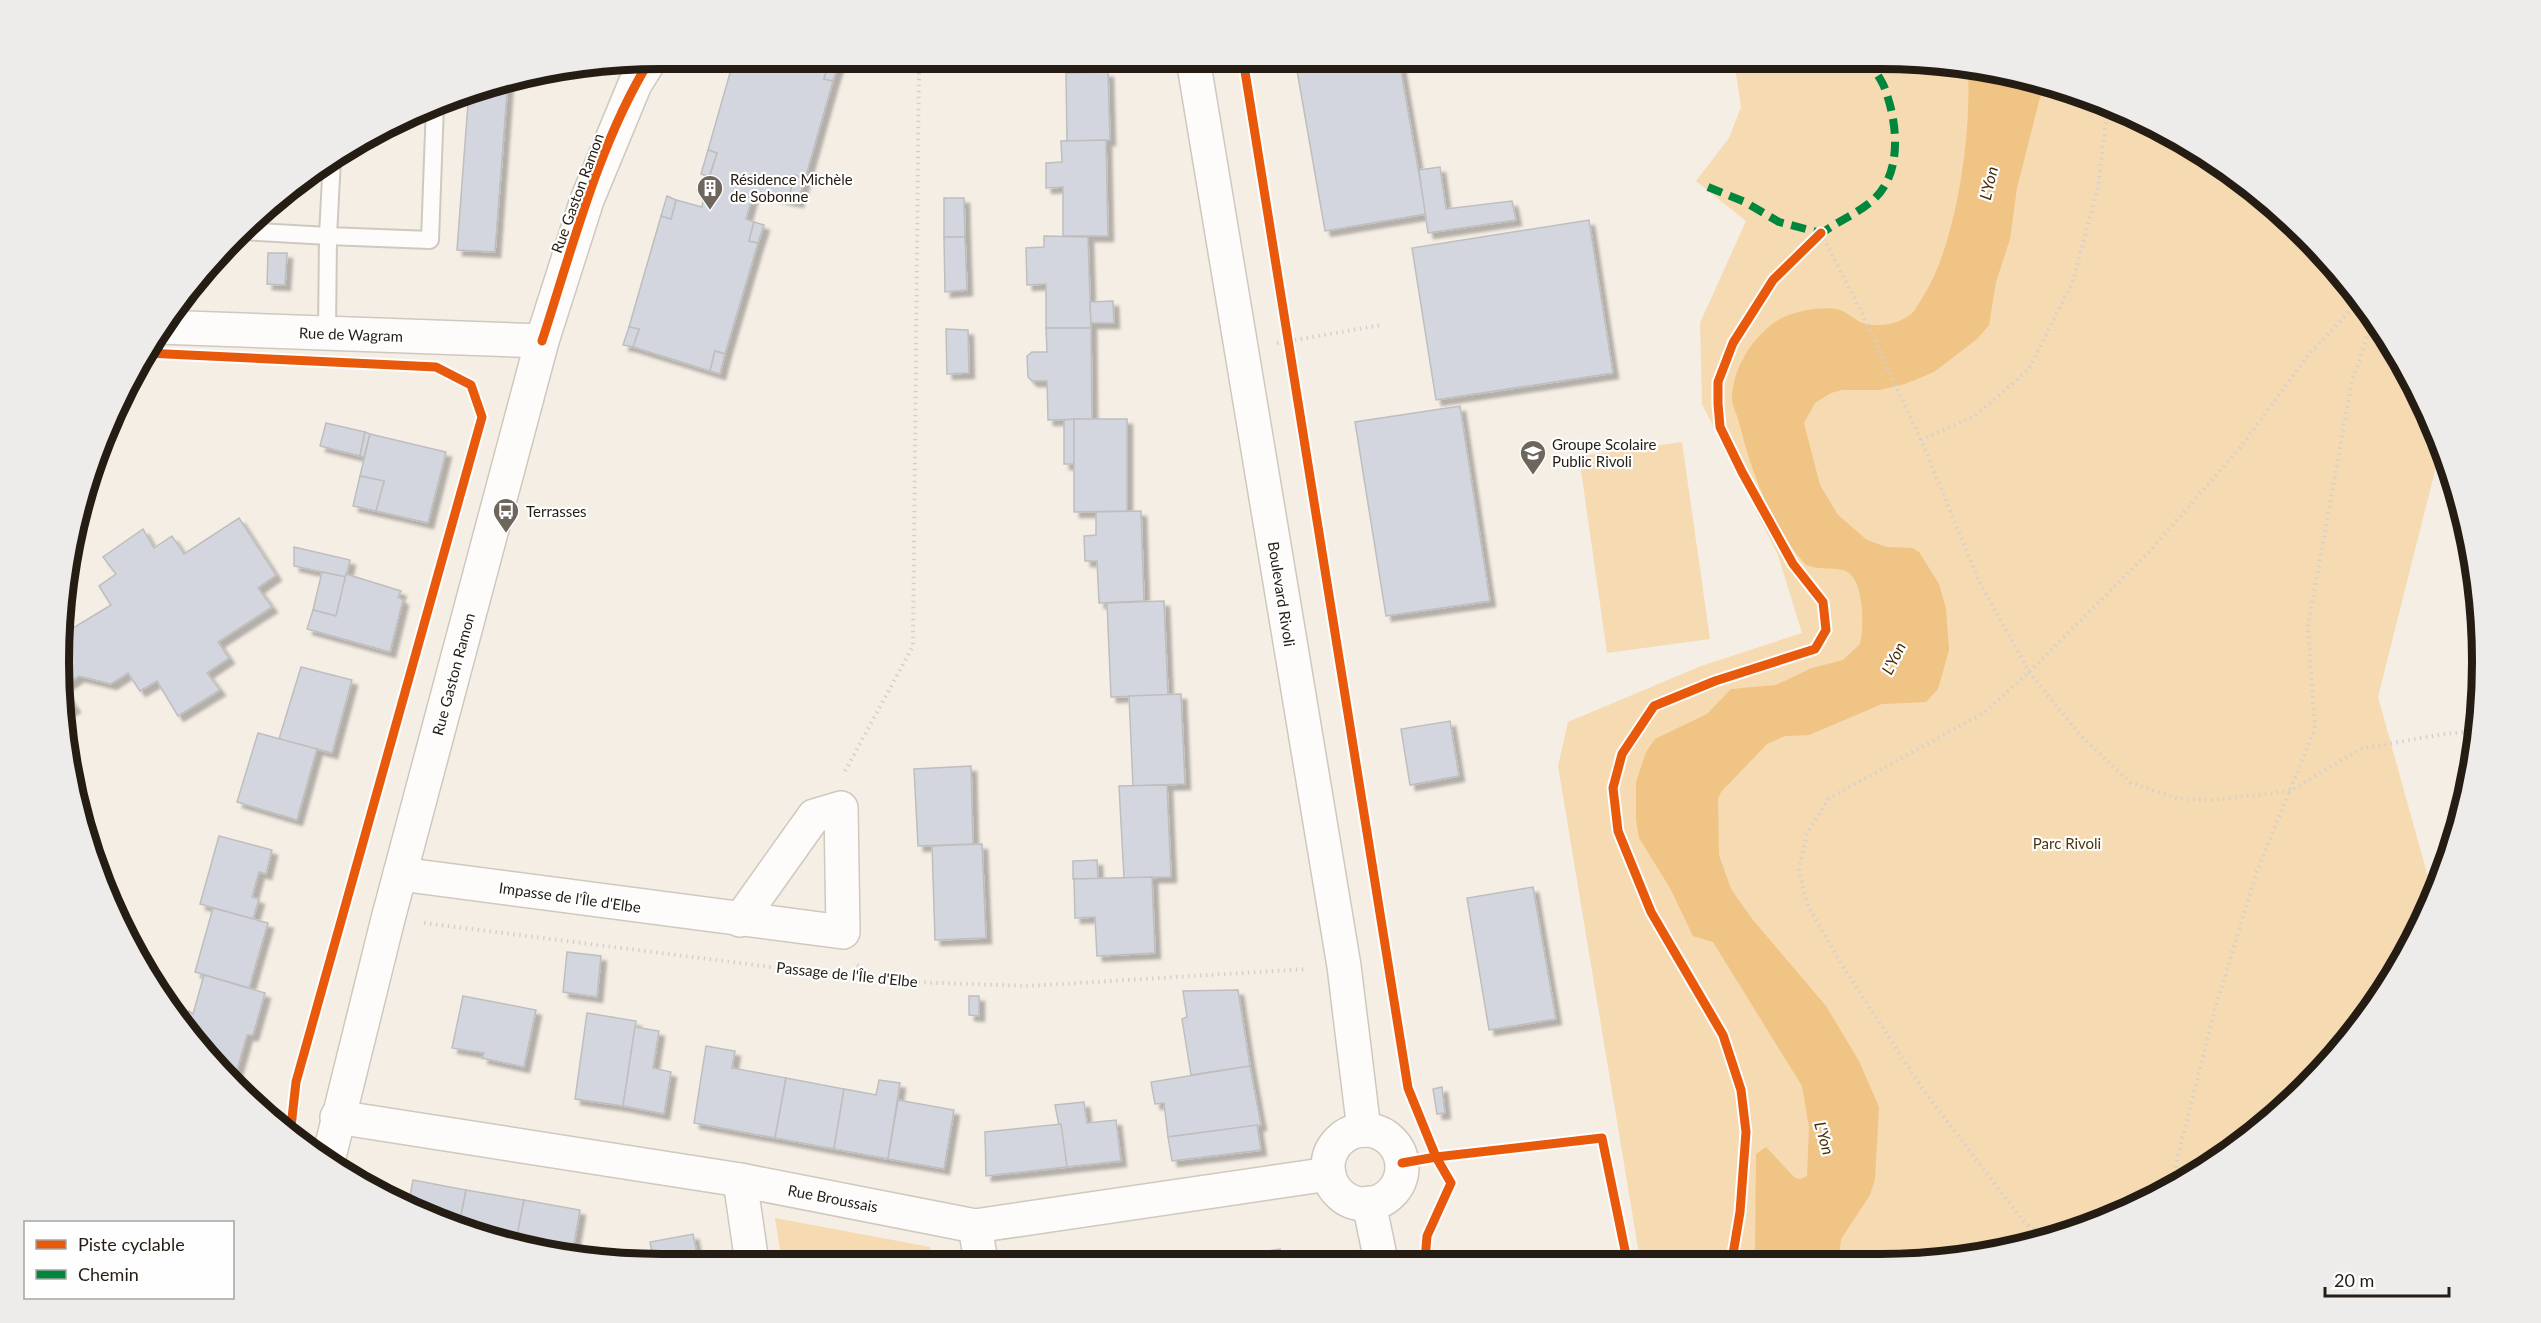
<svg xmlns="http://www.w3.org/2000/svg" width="2541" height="1323" viewBox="0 0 2541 1323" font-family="Lato,sans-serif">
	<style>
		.green { fill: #f6dab2 }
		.water { fill: #efc484 }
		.building { fill: #d3d6df; stroke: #bebebe; stroke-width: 1.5; filter: url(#shadow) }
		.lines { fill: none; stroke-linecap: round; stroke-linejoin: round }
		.lane-casing { stroke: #cfc8bf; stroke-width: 20 }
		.street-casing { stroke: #cfc8bf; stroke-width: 36 }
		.secondary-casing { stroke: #cfc8bf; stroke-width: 36 }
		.path { stroke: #d3d1ce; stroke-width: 4; stroke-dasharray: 1.5 4.5; stroke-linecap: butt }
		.lane { stroke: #fefcfb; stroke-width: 16 }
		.street { stroke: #fefcfb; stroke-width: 33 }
		.secondary { stroke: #fefcfb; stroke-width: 33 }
		.quiet { stroke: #00873e; stroke-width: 8; stroke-dasharray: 15 8; stroke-linecap: butt }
		.cycleway-casing { stroke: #fefefe; stroke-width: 13 }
		.cycleway { stroke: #e8590c; stroke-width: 9 }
		.labels { text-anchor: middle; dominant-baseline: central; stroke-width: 4.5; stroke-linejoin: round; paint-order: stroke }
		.poi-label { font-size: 15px; fill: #251d13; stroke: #fefefe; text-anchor: start }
		.street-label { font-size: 15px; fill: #251d13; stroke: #fefefe }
		.park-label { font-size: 15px; fill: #4d3510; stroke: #fefefe }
		.water-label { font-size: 16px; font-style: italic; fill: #472f08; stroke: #fefefe }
		.rim { fill: none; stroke: #251d13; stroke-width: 8 }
	</style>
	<defs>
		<filter id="shadow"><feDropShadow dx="5.5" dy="5.5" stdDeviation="1.5" flood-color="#0004"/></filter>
	</defs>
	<rect width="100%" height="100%" fill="#f5eee5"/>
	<!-- green -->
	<g class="green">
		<polygon points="1734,60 1919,60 2036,79 2147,121 2247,183 2333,264 2402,360 2441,447 2378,697 2433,895 2420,928 2333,1059 2215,1163 2110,1219 1959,1259 1640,1260 1558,766 1568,722 1701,666 1802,633 1778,555 1702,404 1700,323 1746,221 1696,181 1729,138 1741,107"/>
		<polygon points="1682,442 1710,639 1607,653 1579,456"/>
		<polygon points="775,1218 930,1247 933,1262 782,1263"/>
	</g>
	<!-- water -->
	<path class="water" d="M1968,68L2044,82L2017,188L2010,239L1996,282L1989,325L1977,339L1934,372L1905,384L1879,390H1842L1831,393L1815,403L1804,423L1820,485L1838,515L1867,540L1887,547L1912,548L1919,552L1939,584L1946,609L1949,650L1938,689L1926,702L1882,704L1809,735L1785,736L1767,744L1721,792L1718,799L1719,855L1731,889L1753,920L1826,1006L1859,1061L1879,1107L1875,1179L1870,1195L1841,1239L1840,1249L1845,1260H1755L1756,1154L1766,1147L1795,1178L1800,1179L1807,1176L1809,1127L1802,1086L1713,942L1693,936L1670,888L1639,838L1636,820V782L1646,752L1655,739L1707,714L1731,689L1776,685L1812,668L1843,660L1860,644C1864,627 1865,575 1843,570C1831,567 1818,570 1806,565C1771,527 1751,471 1739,422C1737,415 1733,407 1732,400C1732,370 1751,339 1775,322C1789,312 1818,306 1836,309C1844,310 1853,318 1860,322C1876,329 1904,324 1915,310C1922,298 1930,286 1935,274C1960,216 1971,130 1968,68Z"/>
	<!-- building -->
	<g class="building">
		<polygon points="734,59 830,59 824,79 833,81 805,179 795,175 788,200 754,190 746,219 754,222 749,241 758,243 725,354 715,351 710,371 633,347 639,329 629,327 661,216 671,219 676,200 702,207 703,201 697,190 707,185 717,153 708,150"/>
		<polygon points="830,59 840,59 833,81 824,79"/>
		<polygon points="1295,59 1399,59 1426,214 1325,231"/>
		<polygon points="1108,72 1110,140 1067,142 1066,73"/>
		<polygon points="508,80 495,252 457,250 469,90"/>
		<polygon points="1106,140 1108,236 1063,236 1063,187 1046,188 1046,163 1062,162 1061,141"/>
		<polygon points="708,150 717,153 709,177 701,174"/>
		<polygon points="1440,167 1446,209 1512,201 1516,220 1428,233 1419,170"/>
		<polygon points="795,175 805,179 798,202 788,200"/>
		<polygon points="667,196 676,200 671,219 661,216"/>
		<polygon points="944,198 964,198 965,237 944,237"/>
		<polygon points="1589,220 1613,373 1436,400 1412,248"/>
		<polygon points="754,222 764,225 758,243 749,241"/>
		<polygon points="1044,236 1088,237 1091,328 1046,328 1046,284 1027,285 1026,248 1044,247"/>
		<polygon points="944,237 965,237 967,290 945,292"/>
		<polygon points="268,253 287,253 285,285 267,284"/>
		<polygon points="1113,301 1114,323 1091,323 1090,302"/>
		<polygon points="629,327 639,329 633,347 623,345"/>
		<polygon points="1046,328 1091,328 1092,419 1048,420 1047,381 1032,381 1028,377 1027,356 1032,352 1047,352"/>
		<polygon points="946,329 968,330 969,373 947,374"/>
		<polygon points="715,351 725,354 720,374 710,371"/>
		<polygon points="1460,406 1490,601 1386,616 1355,422"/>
		<polygon points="1074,419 1074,464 1064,464 1064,420"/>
		<polygon points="1074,419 1127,419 1127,511 1074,512"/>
		<polygon points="326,423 365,432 360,456 320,446"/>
		<polygon points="365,432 370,434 364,457 360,456"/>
		<polygon points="370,434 446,452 428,523 376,511 384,481 360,476"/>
		<polygon points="360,476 384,481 376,511 353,506"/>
		<polygon points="1141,511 1144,601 1099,603 1097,561 1085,561 1084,536 1096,535 1096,512"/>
		<polygon points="239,518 276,575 258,588 272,607 218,642 229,658 207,673 220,690 178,716 157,681 140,691 128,673 111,684 79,676 62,688 75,707 63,714 60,636 111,605 99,586 116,574 103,557 143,529 154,548 172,536 184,554"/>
		<polygon points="294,547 350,560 346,577 294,566"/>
		<polygon points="322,572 346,577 336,616 313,610"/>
		<polygon points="346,574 401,591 398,597 403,600 390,652 307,629 313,610 336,616"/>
		<polygon points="1164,601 1168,695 1111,697 1107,603"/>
		<polygon points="301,667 352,680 332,753 279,739"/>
		<polygon points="1181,694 1185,784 1133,786 1129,696"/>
		<polygon points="1450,721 1459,776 1410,785 1401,729"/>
		<polygon points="258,733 317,749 297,820 237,802"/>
		<polygon points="971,766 973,844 918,846 914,769"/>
		<polygon points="1167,785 1171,877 1124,878 1119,786"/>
		<polygon points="219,836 272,850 266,874 259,872 252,897 259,899 253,919 200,904"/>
		<polygon points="982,844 986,938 935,940 932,846"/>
		<polygon points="1097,860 1098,879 1073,879 1073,861"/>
		<polygon points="1152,877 1155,953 1097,956 1095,917 1075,918 1074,879"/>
		<polygon points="1533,887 1556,1019 1489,1030 1467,898"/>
		<polygon points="213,908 268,923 249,988 195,972"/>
		<polygon points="567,952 601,956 597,997 563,992"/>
		<polygon points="204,975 265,993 253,1035 247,1035 235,1077 223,1074 184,1026 189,1011 193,1014"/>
		<polygon points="1238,990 1250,1066 1191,1075 1182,1019 1187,1017 1183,991"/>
		<polygon points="463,996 536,1010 524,1067 482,1058 484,1053 452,1048"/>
		<polygon points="969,996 979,996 979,1016 969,1015"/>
		<polygon points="587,1013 636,1021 623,1106 575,1099"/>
		<polygon points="635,1027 659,1031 653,1068 671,1072 664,1114 623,1106"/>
		<polygon points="706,1046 735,1051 732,1068 786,1078 775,1138 694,1123"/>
		<polygon points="1250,1066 1261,1125 1168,1137 1164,1103 1155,1104 1151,1082"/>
		<polygon points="786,1078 844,1089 834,1149 775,1138"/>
		<polygon points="879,1080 900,1083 888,1159 834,1149 844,1089 876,1095"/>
		<polygon points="1442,1087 1445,1113 1437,1114 1433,1089"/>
		<polygon points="898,1100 954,1110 944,1169 888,1159"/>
		<polygon points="1084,1102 1087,1123 1116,1120 1121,1161 1067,1167 1055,1105"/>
		<polygon points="1061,1124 1067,1167 986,1176 985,1132"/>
		<polygon points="1257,1125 1261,1150 1172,1161 1168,1137"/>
		<polygon points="413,1180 466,1190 459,1226 408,1207"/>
		<polygon points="466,1190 524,1200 515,1246 459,1226"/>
		<polygon points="524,1200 580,1210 572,1255 515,1246"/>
		<polygon points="693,1234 699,1263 654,1263 650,1242"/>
		<polygon points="1280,1249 1282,1261 1218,1261 1218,1259"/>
	</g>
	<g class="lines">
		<!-- lane casing -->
		<g class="lane-casing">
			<g id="lane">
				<polyline points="332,158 328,236 430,240 435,105"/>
				<polyline points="243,231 328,236 327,333"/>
			</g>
		</g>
		<!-- street casing -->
		<g class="street-casing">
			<g id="street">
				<polyline points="160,327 542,341"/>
				<polyline points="400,874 843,932 841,808 814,816 740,920"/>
				<polyline points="337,1117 740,1180 975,1226 1329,1174"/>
				<polyline points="328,1161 388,919 542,341 587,200 635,84 650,60"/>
				<polyline points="740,1180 752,1263"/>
				<polyline points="975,1226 981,1262"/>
			</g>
		</g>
		<!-- secondary casing -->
		<g class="secondary-casing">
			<g id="secondary">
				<polyline points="1193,59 1344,966 1364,1130"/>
				<circle cx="1365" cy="1167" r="37"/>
				<polyline points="1369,1203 1381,1261"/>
			</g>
		</g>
		<!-- path -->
		<g class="path">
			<polyline points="1821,233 1863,315 1921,440 1979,581 2029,672 2082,737 2131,783 2179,799 2214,800 2290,791 2360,749 2444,734 2476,731"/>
			<polyline points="1277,343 1382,325"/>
			<polyline points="1921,440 1975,416 2029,369 2073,281 2098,187 2108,106"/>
			<polyline points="845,771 913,646 919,59"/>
			<polyline points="424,923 882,981 1029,986 1307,969"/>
			<polyline points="857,965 879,979"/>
			<polyline points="277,1124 291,1107 301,1109"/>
			<polyline points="2174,1185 2173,1176 2215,1009 2256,874 2315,728 2308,626 2352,381 2373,320"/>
			<polyline points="2043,1237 2024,1222 1924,1091 1842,965 1808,906 1799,870 1807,834 1828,799 1985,712 2029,672 2150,551 2239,449 2309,354 2360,301"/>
		</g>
		<!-- lane -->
		<use href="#lane" class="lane"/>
		<!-- street -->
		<use href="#street" class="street"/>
		<!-- secondary -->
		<use href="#secondary" class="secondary"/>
		<!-- quiet -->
		<g class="quiet">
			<polyline points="1708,187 1745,202 1779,222 1821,233"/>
			<path d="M1818,236C1835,222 1856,215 1873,200C1902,174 1898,126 1886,92C1883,81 1874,70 1868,60"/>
		</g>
		<!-- cycleway casing -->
		<g class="cycleway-casing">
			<g id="cycleway">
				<polyline points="1243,59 1408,1088 1436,1157 1451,1183 1427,1236 1425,1261"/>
				<path d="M542,341C572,249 599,142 650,60"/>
				<polyline points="146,353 436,367 471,385 482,417 296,1082 290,1136"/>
				<polyline points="1402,1163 1436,1157 1602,1138 1627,1260"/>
				<polyline points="1732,1260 1740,1212 1746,1132 1741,1090 1723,1035 1651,912 1618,831 1613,788 1622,754 1654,706 1715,681 1815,649 1826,630 1823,602 1793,564 1742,472 1720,427 1718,404 1718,382 1733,343 1773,280 1821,233"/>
			</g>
		</g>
		<!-- cycleway -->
		<use href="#cycleway" class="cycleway"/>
	</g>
	<!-- icons -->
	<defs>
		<g id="building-pin" transform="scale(1.35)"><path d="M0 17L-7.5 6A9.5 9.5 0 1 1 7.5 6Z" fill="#6e665c" stroke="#fefefe"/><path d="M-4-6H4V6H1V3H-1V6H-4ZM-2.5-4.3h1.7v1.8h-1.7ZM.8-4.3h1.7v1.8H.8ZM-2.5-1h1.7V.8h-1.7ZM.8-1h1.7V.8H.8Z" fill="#fff"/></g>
		<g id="school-pin" transform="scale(1.35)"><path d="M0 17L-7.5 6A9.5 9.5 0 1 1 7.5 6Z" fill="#6e665c" stroke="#fefefe"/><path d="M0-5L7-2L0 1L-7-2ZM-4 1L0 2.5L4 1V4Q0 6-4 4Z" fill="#fff"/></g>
		<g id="bus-pin" transform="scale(1.35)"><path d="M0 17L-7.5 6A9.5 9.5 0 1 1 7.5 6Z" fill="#6e665c" stroke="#fefefe"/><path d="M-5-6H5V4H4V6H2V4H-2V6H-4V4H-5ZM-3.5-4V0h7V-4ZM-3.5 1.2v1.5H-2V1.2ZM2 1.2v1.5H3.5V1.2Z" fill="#fff"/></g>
	</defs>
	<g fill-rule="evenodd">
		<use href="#building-pin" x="710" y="188"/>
		<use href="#school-pin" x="1533" y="453"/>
		<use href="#bus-pin" x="506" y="511"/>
	</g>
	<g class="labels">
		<!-- poi labels -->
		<g class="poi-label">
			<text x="730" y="179">Résidence Michèle<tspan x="730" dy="17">de Sobonne</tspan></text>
			<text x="1552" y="444">Groupe Scolaire<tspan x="1552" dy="17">Public Rivoli</tspan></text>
			<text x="526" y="511">Terrasses</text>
		</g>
		<!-- street labels -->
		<g class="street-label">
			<text transform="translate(577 193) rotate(-70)">Rue Gaston Ramon</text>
			<text transform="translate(351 334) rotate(2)">Rue de Wagram</text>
			<text transform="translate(1282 594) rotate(81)">Boulevard Rivoli</text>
			<text transform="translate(453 674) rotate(-75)">Rue Gaston Ramon</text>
			<text transform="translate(570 897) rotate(8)">Impasse de l'Île d'Elbe</text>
			<text transform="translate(847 974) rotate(6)">Passage de l'Île d'Elbe</text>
			<text transform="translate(833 1198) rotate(11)">Rue Broussais</text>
		</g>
		<!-- park labels -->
		<g class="park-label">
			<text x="2067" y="843">Parc Rivoli</text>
		</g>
		<!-- water labels -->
		<g class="water-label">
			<text transform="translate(1988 183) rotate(-77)">L'Yon</text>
			<text transform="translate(1893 658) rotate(-63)">L'Yon</text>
			<text transform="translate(1825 1138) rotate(74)">L'Yon</text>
		</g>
	</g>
	<!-- crop -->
	<path d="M0 0H2541V1323H0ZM661 69H1880A592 592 0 0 1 2472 661V662A592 592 0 0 1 1880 1254H661A592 592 0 0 1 69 662V661A592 592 0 0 1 661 69Z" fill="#edeceb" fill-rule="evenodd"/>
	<path class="rim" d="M661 69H1880A592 592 0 0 1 2472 661V662A592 592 0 0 1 1880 1254H661A592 592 0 0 1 69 662V661A592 592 0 0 1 661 69Z"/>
	<!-- legend -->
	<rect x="24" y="1221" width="210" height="78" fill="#fefefe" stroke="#a7a4a0" stroke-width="1.5"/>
	<rect x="36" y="1240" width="30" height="9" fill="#e8590c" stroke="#a7a4a0" stroke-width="1.5"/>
	<text x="78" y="1251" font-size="18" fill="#251d13">Piste cyclable</text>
	<rect x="36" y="1270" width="30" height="9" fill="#00873e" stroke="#a7a4a0" stroke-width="1.5"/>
	<text x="78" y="1281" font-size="18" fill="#251d13">Chemin</text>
	<!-- scale -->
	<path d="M2325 1287v9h124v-9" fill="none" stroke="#251d13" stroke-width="3"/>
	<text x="2334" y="1287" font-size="18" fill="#251d13" stroke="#fefefe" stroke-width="4.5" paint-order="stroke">20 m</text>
</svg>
